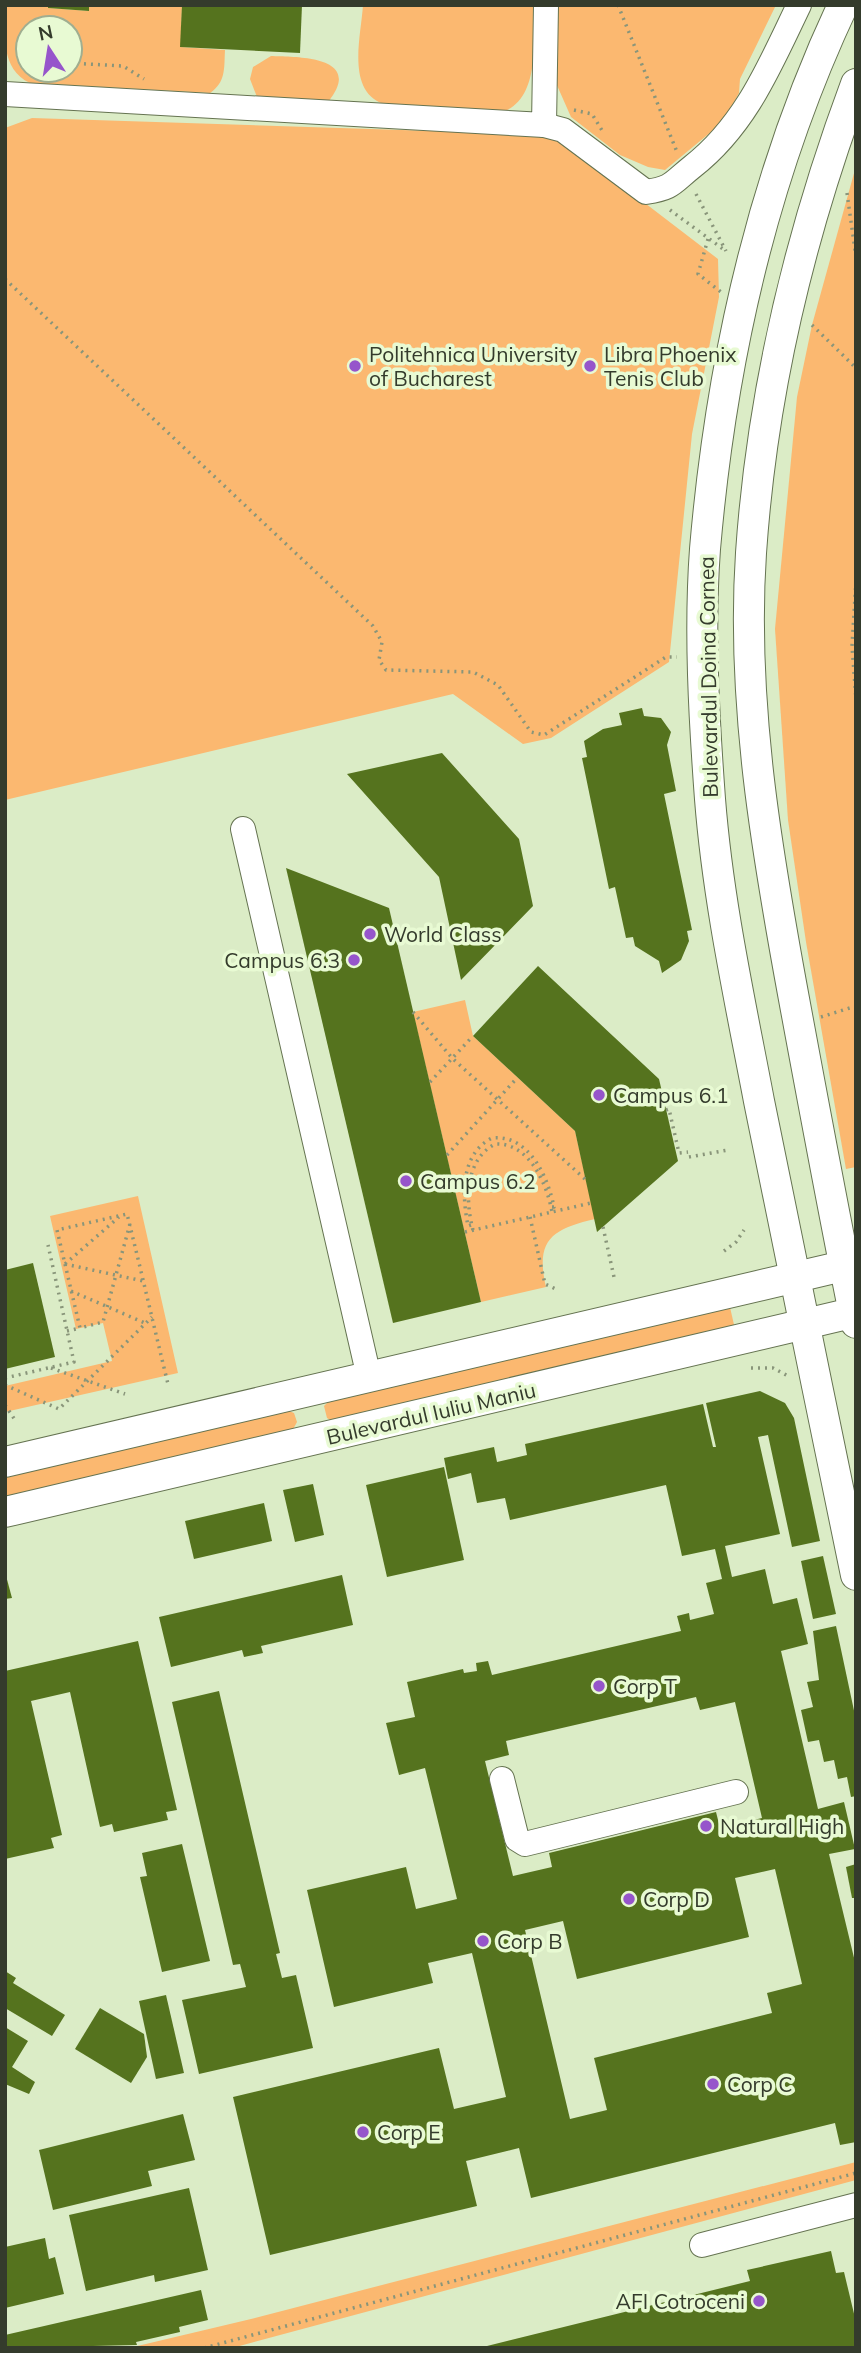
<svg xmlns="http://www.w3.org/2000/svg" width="861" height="2353" viewBox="0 0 861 2353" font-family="Mulish,sans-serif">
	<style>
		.green { fill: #fbb870; fill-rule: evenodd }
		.building { fill: #55731e; fill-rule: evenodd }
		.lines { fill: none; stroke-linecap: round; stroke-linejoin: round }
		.minor-casing { stroke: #657351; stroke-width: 26 }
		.major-casing { stroke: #657351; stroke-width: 32 }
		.path { stroke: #89957a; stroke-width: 3.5; stroke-dasharray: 2 5; stroke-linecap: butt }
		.minor { stroke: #fff; stroke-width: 24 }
		.major { stroke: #fff; stroke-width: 30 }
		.poi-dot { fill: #9655cb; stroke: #e8fad3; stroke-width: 2.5 }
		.labels { text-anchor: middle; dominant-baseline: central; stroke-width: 7; stroke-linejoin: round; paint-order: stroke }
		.poi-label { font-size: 21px; fill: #343b2c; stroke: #e8fad3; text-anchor: start }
		.street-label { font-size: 21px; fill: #343b2c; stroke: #e8fad3 }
	</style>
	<rect width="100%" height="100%" fill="#dbecc6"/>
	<g class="green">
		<path d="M5,5H48L49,8L89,11V5H182L181,47L225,50C224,69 226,82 210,93L30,83C0,69 5,34 5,5ZM28,28H70V70H28Z"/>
		<path d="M363,5H535C533,37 541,96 505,111L383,104C346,90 361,37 363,5Z"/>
		<polygon points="556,5 776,5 740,79 739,93 723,122 665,170 648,167 620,155 571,117 552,74"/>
		<path d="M271,56C298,57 365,56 328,102L257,97L250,79L253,67Z"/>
		<polygon points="32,118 556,135 718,259 719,297 692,434 669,662 551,738 523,744 453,694 5,800 5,128"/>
		<polygon points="856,166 856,1167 846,1169 806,942 788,820 775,629 797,397 812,325"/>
		<path d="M465,1000L473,1036L575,1131L595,1219C552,1229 535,1240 546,1287L481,1302L413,1012Z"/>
		<polygon points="138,1196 178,1373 5,1412 5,1386 112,1361 103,1323 76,1329 50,1216"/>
		<polygon points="729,1303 735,1329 335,1423 327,1418 324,1406 332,1398"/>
		<polygon points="284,1409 294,1413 297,1422 291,1433 5,1500 5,1474"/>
		<polygon points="856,2162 856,2180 232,2348 129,2348 251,2319"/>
	</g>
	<g class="building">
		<polygon points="48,5 89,5 89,11 48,8"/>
		<polygon points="182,5 302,5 300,53 180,47"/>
		<polygon points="642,708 644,716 661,718 671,732 667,745 676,791 664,794 692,930 687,931 689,941 681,960 662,973 659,961 635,946 633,937 626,938 615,887 609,889 582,758 587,757 584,741 603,729 622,725 619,713"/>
		<polygon points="442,753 519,839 533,906 461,980 439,877 347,774"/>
		<polygon points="286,868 389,908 481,1302 393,1323"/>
		<polygon points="538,966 659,1079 678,1161 597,1232 575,1131 473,1036"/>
		<polygon points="33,1263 55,1357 5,1369 5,1270"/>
		<path d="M760,1391L785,1403L794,1418L820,1541L792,1547L768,1435L758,1437L780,1534L725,1546L732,1577L765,1569L773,1604L797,1598L808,1644L781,1651L818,1809L844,1802L855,1849L829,1854L856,1966V2142L840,2145L835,2123L531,2198L519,2148L466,2161L477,2206L270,2255L233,2097L439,2048L454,2109L506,2097L472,1953L428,1963L433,1983L334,2007L307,1890L406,1867L416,1909L457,1899L425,1768L399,1775L386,1723L415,1717L407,1682L463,1669L464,1673L477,1671L476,1663L488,1661L492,1675L681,1631L677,1616L689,1613L690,1620L714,1614L706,1583L722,1579L715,1549L682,1556L666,1485L510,1520L505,1498L477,1503L471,1473L448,1479L444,1458L494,1447L497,1462L527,1455L525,1444L703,1404L713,1447H716L706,1403ZM696,1697L700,1710L735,1702L762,1818L720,1828L716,1812L549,1853L552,1867L513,1876L485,1761L509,1755L506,1741ZM775,1869L802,1984L767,1993L772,2013L594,2058L607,2110L570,2119L525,1930L563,1921L577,1979L749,1937L735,1878Z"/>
		<polygon points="444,1467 464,1560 387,1577 366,1485"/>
		<polygon points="313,1484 324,1535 295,1542 283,1490"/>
		<polygon points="264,1503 272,1541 194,1559 185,1521"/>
		<polygon points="823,1556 836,1614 813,1619 801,1561"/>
		<polygon points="5,1572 12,1598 5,1599"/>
		<polygon points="342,1575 353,1625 261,1646 263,1653 244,1657 242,1650 171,1667 159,1617"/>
		<polygon points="836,1626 856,1720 856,1796 851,1797 847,1777 838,1779 834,1760 824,1762 819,1740 808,1742 801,1710 813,1707 807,1682 819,1680 813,1631"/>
		<polygon points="138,1641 177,1810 166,1812 168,1820 114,1832 112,1824 100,1827 70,1692 31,1701 62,1835 51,1838 54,1848 5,1859 5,1671"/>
		<polygon points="219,1691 280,1953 276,1954 282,1978 296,1975 313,2048 199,2074 182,2000 246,1987 240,1964 233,1965 172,1702"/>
		<polygon points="182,1844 210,1961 162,1972 140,1877 147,1876 142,1853"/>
		<polygon points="856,1864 856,1898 852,1898 846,1867"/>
		<polygon points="5,1971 16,1978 13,1983 65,2015 52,2036 5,2008"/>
		<polygon points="166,1995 184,2073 156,2079 139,2001"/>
		<polygon points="100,2008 144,2034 147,2057 131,2083 75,2049"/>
		<polygon points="5,2027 28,2041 12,2067 35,2082 29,2094 5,2084"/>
		<polygon points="183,2114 195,2160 148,2171 152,2186 53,2210 39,2150"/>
		<polygon points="189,2188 208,2270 155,2282 154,2275 86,2291 69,2215"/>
		<polygon points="45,2238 49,2259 55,2257 64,2294 5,2308 5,2247"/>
		<polygon points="831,2251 836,2273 844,2272 856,2322 856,2348 479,2348 750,2281 747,2270"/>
		<polygon points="201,2290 208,2320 179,2327 180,2332 136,2342 137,2345 5,2348 5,2335"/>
	</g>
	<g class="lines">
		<g class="minor-casing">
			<g id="minor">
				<polyline points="5,94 544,125 546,5"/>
				<path d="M544,125L563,130L646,192C673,188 672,183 692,167C746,125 770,65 799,5"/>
				<polyline points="243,829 369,1377"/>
				<polyline points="502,1779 517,1839 525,1844 736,1792"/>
				<polyline points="702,2245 856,2205"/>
			</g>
		</g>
		<g class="major-casing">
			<g id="major">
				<path d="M843,5C763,175 721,363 705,549C699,631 704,718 710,799C718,901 740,1001 759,1101C790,1259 824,1417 856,1575"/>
				<path d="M856,84C800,234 762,393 751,553C741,702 767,853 794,999C814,1107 834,1215 856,1323"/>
				<polyline points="5,1462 856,1263"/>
				<polyline points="5,1512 856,1312"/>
			</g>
		</g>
		<g class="path">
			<polyline points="618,5 677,152"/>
			<polyline points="70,63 123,66 144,79"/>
			<polyline points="574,110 592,114 603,132"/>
			<polyline points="847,193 856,257"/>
			<polyline points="696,194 726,251"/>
			<polyline points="670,210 723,249"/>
			<polyline points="708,239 698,274 721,292"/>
			<polyline points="5,279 373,626 382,642 379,660 386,670 473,672 498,685 531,732 544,735 666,657 677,657"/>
			<polyline points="812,325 856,368"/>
			<polyline points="856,581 852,646 856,699"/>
			<polyline points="413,1012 452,1058 586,1180"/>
			<polyline points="821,1017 856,1006"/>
			<polyline points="430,1082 473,1036"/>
			<polyline points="666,1110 669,1109 679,1153 688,1152"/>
			<polyline points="447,1155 517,1078"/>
			<polyline points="689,1157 728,1150"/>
			<polyline points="530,1217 545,1284 558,1290"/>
			<path d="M130,1224L103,1322L80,1328L57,1230L127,1214C141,1270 154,1327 168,1384"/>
			<path d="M471,1225L468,1226C462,1196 460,1154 492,1138C529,1134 548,1177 554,1207H551"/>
			<polyline points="603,1227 614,1277"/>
			<path d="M473,1230C465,1200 465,1160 495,1144C529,1142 547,1184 552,1212"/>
			<polyline points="465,1232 591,1203"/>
			<polyline points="724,1251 736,1242 744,1230"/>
			<polyline points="65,1264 143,1281"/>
			<polyline points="65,1264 119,1217"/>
			<polyline points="71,1291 145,1323"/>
			<polyline points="67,1331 80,1328"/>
			<polyline points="51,1368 125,1394"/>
			<polyline points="751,1368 773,1368 788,1376"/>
			<polyline points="5,1378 74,1362 48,1245"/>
			<polyline points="5,1385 59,1409 152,1317"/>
			<polyline points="5,1405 15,1420"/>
			<polyline points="204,2348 856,2173"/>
		</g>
		<use href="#minor" class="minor"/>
		<use href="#major" class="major"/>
	</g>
	<g class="poi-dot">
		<circle cx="355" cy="366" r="7"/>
		<circle cx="590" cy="366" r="7"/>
		<circle cx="370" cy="934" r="7"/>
		<circle cx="354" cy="960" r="7"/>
		<circle cx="599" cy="1095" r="7"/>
		<circle cx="406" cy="1181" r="7"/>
		<circle cx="599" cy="1686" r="7"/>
		<circle cx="706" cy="1826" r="7"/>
		<circle cx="629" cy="1899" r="7"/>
		<circle cx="483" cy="1941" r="7"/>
		<circle cx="713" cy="2084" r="7"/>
		<circle cx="363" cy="2132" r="7"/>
		<circle cx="759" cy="2301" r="7"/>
	</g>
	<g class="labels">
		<g class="poi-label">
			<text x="369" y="354">Politehnica University<tspan x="369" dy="24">of Bucharest</tspan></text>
			<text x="604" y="354">Libra Phoenix<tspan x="604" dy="24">Tenis Club</tspan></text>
			<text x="384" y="934">World Class</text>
			<text x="340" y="960" text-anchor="end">Campus 6.3</text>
			<text x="613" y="1095">Campus 6.1</text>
			<text x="420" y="1181">Campus 6.2</text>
			<text x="613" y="1686">Corp T</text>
			<text x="720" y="1826">Natural High</text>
			<text x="643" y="1899">Corp D</text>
			<text x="497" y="1941">Corp B</text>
			<text x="727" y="2084">Corp C</text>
			<text x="377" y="2132">Corp E</text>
			<text x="745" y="2301" text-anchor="end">AFI Cotroceni</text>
		</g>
		<g class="street-label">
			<text transform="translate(708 677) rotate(-91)">Bulevardul Doina Cornea</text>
			<text transform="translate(431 1413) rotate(-13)">Bulevardul Iuliu Maniu</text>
		</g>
	</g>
	<rect width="861" height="2353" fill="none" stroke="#343b2c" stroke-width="14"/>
	<g transform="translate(49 49) rotate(348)"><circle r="33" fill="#e8fad3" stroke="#a0ae90" stroke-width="2"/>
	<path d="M0-5L12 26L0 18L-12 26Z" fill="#9655cb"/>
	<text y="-10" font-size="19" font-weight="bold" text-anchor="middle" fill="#343b2c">N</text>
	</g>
</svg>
